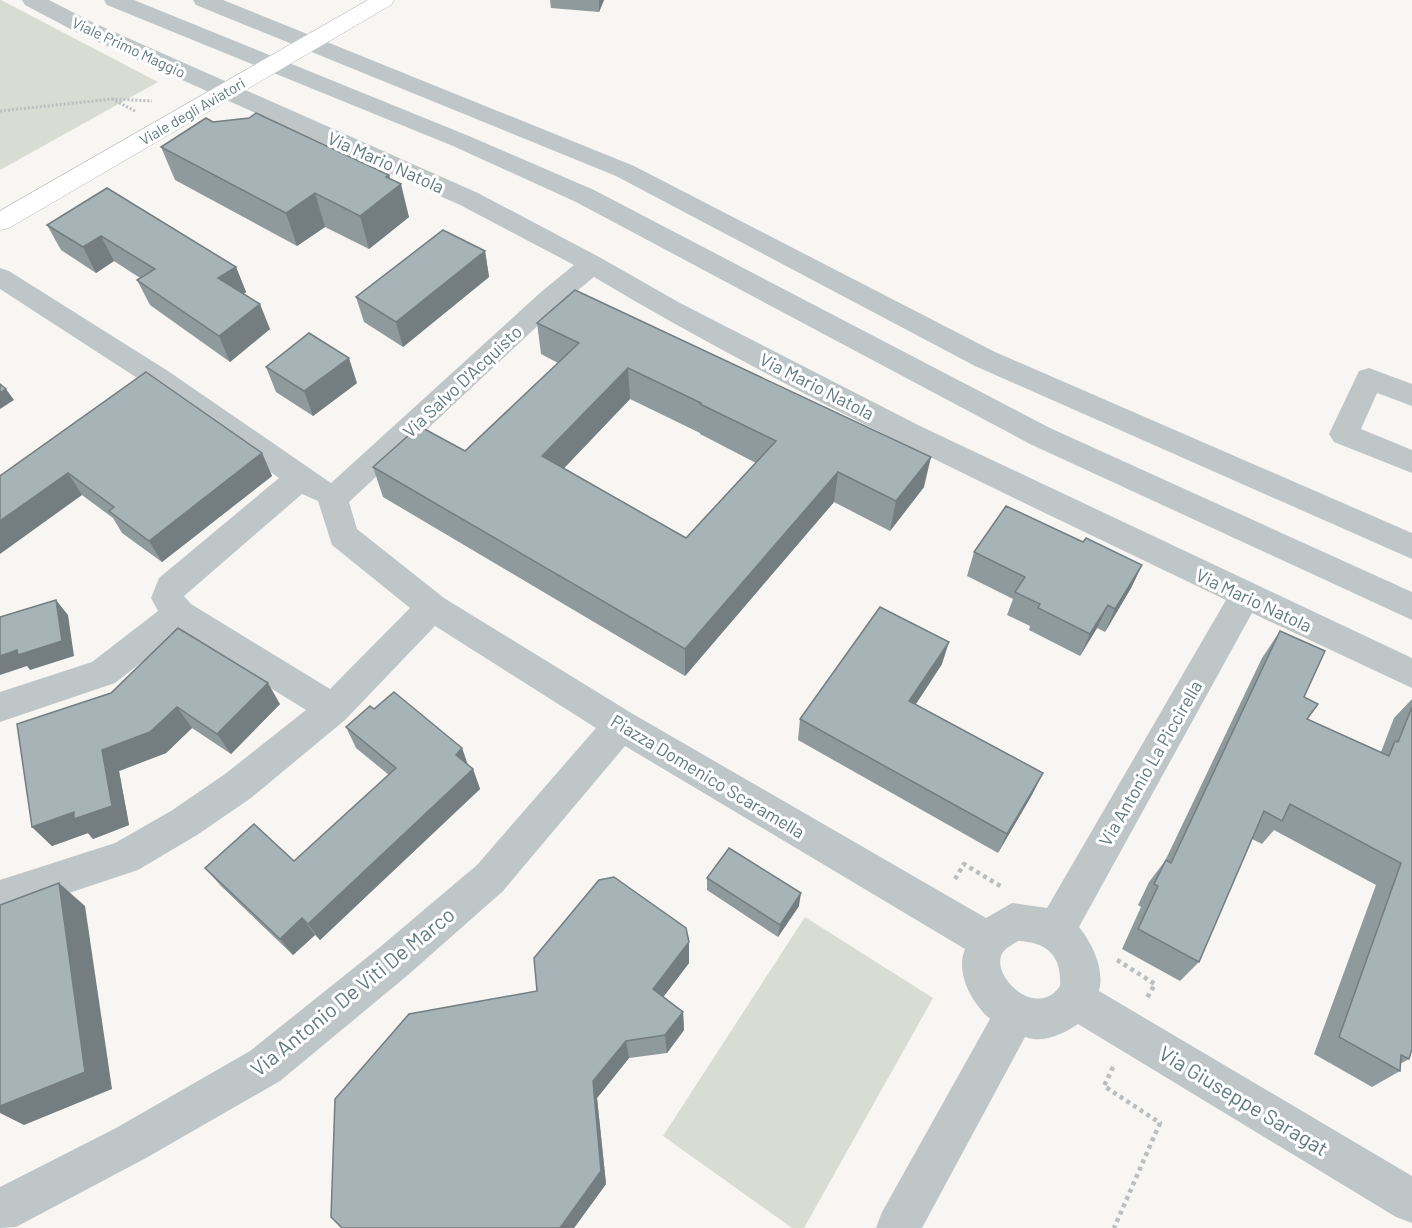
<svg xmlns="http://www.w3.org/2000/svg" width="1412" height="1228" viewBox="0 0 1412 1228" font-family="Barlow,sans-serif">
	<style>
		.green { fill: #d8dcd2 }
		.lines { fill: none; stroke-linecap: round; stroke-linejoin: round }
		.major-casing { stroke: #b2babd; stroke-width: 1 }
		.path-far1 { stroke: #b9bec0; stroke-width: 3; stroke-dasharray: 2 2; stroke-linecap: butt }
		.path { stroke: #b9bec0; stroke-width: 4.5; stroke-dasharray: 4 4; stroke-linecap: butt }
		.minor { fill: #bfc6c8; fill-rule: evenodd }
		.major { fill: #fff; fill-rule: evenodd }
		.wall { fill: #8f9a9d; fill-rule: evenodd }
		.shaded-wall { fill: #747d80 }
		.building { fill: #a6b3b7; stroke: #747d80; stroke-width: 1.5; fill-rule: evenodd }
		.labels { text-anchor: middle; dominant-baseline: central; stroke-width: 6; stroke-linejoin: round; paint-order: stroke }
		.far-street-label { font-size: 15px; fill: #5f7982; stroke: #fff }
		.street-label { font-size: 18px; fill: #5f7982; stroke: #fff }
		.near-street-label { font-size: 21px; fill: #5f7982; stroke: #fff }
	</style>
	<rect width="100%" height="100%" fill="#f7f6f3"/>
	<g class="green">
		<polygon points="0,0 1,0 158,82 0,170"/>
		<polygon points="805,917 933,998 804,1228 792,1228 663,1136"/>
	</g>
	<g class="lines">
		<g class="major-casing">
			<polygon id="major" points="368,0 394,0 391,5 9,228 0,230 0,211"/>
		</g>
		<g class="path-far1">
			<polyline points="112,99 135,111"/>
			<polyline points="0,111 112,99 152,101"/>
		</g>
		<g class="path">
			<polyline points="955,879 964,864 1002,887"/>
			<polyline points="1117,960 1155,984 1147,998"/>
			<polyline points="1113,1067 1104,1086 1160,1123 1114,1228"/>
		</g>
		<g class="minor">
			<path d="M22,0H49L94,23L478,193L601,258L680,303L920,426L1412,658V688L1252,613L1079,927C1092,943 1105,969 1099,991L1412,1176V1223L1396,1217L1078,1024C1063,1034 1043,1044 1025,1037L922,1228H876L882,1212L990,1019C972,1003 955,973 965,949L625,746L503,891L408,975L280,1081L146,1158L16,1227L0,1228V1187L116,1128L250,1051L380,947L477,865L596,728L435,626L345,720L251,798L197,835L138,870L0,916V880L115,843L171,811L225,774L306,710L180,632L115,683L0,722V692L92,662L158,611L151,598L159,578L279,478L148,385L0,289V268L9,271L168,371L331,483L541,292L574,265L460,205L78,33L25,5ZM594,277C797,398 1013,497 1226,600L1047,908L1012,903L986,918L633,714L444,598L357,529L349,502L561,304ZM302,494L318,501L332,545L410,608L330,689L191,604L184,596ZM1018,941C1047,942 1062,956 1060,986C1036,1021 988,974 1003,952C1006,948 1013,944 1018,941Z"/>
			<polygon points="104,0 134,0 469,136 594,190 1050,428 1412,592 1412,620 1030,444 576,202 453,146 107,5"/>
			<polygon points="193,0 223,0 634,166 995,352 1412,533 1412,559 975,366 616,176 196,5"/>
			<polygon points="1369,368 1412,384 1412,406 1377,393 1361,429 1412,450 1412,473 1334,442 1329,434 1359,371"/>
		</g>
		<use href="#major" class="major"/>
	</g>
	<g class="wall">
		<polygon points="550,0 604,0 599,12 551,8"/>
		<polygon points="213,122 389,175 390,179 409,217 369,249 325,227 297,246 175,180 161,147"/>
		<polygon points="107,188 236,267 246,292 244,294 270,329 230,362 150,305 137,280 140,278 114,261 96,273 61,250 47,225"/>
		<polygon points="485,251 489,277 403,347 364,322 356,297"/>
		<path d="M537,323L924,487L890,531L834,502L685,676L383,497L373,467L465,451L558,363L541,354ZM630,399L700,433V434L756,463L686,538L564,468Z"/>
		<polygon points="266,367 357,383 313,416 276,392"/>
		<polygon points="262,453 272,476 162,562 122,533 113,518 82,495 0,476"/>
		<polygon points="1083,542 1142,565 1131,588 1105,632 1097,628 1080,656 1029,630 1030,626 1007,615 1013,599 967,576 974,552"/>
		<polygon points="1280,631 1304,697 1307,719 1381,752 1394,718 1412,699 1412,1049 1409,1059 1400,1064 1400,1071 1372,1087 1314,1054 1376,885 1274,830 1262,844 1252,839 1199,962 1180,981 1122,949 1141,907 1138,905 1149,882 1165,861 1262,658"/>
		<polygon points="942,664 916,704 1033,793 998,853 798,740 800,719"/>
		<polygon points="111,693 280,704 231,754 192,728 166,753 119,771 129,825 93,839 88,833 52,846 32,827"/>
		<polygon points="374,709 462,748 468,765 473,769 480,789 320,940 315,935 293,955 221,886 205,868 294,861 389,775 356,748 346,727"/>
		<polygon points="707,878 799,906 778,937 707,890"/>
		<polygon points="689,942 689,963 663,997 683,1012 684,1030 667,1053 629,1058 597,1098 606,1184 574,1228 342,1228 537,991"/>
	</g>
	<g class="shaded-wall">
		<polygon points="599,0 604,0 599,12"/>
		<polygon points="389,175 393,190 401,184 409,217 369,249 360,216 386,177"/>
		<polygon points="315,193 325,227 297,246 286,213"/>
		<polygon points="101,236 114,261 96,273 83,247"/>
		<polygon points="485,251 489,277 403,347 396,322"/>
		<polygon points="236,267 246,292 229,304 218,278"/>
		<polygon points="260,304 270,329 230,362 219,336"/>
		<polygon points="349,358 357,383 313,416 304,391"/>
		<polygon points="628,368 630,399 547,486 542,456"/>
		<polygon points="6,389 14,400 0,409 0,393"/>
		<polygon points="262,453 272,476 162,562 149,541"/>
		<polygon points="931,457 924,487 890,531 896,501"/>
		<polygon points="838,472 834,502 685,676 685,649"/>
		<polygon points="68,473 82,495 0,554 0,521"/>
		<polygon points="1142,565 1131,588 1105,632 1115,609"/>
		<polygon points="56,600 68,615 74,656 30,670 27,666 0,675 0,656"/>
		<polygon points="1108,605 1097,628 1080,656 1090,634"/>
		<polygon points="949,642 942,664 904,722 909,701"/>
		<polygon points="268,683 280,704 231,754 217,734"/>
		<polygon points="177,707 192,728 166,753 119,771 129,825 93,839 88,833 52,846 32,827 102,750"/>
		<polygon points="462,748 469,769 456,755"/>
		<polygon points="473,769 480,789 320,940 308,924"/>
		<polygon points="1043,773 1033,793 998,853 1007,834"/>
		<polygon points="59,883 85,906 112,1089 24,1125 0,1113 0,1106"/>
		<polygon points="801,893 799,906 778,937 780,925"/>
		<polygon points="302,918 315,935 293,955 280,939"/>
		<polygon points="689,942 689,963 655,1008 653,989"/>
		<polygon points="683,1012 684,1030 667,1053 665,1035"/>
		<polygon points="626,1041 629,1058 597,1098 606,1184 574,1228 560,1228 593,1081"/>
	</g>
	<g class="building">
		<polygon points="256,113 389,175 386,177 401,184 360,216 315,193 286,213 161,147 206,118 213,122 249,118"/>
		<polygon points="107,188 236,267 218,278 260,304 219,336 137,280 155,269 101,236 83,247 47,225"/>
		<polygon points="443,230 485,251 396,322 356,297"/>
		<path d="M575,290L931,457L896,501L838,472L685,649L373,467L419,426L465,451L579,343L537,323ZM628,368L701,403L700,404L776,441L686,538L542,456Z"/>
		<polygon points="309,333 349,358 304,391 266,367"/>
		<polygon points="146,372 262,453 149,541 109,511 114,507 68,473 0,521 0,476"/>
		<polygon points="0,384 6,389 0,393"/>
		<polygon points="1006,506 1083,542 1086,538 1142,565 1115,609 1108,605 1090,634 1038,608 1040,604 1015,592 1025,577 974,552"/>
		<polygon points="56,600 62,641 18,655 17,650 0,656 0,617"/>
		<polygon points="880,607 949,642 909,701 1043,773 1007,834 800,719"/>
		<polygon points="178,628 268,683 217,734 177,707 150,732 102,750 112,806 74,819 74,812 32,827 17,724 111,693"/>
		<polygon points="1280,631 1325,651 1304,697 1318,704 1307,719 1389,756 1395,741 1398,742 1412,707 1412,1049 1409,1059 1401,1055 1400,1071 1339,1037 1401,863 1290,804 1282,821 1264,811 1199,962 1138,929 1158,886 1154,884 1166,860 1171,863"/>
		<polygon points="394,692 462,748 456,755 473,769 308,924 302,918 280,939 205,868 254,824 294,861 396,768 346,727 370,706 374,709"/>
		<polygon points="729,848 801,893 780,925 707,878"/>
		<polygon points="614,877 686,928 689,942 653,989 683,1012 665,1035 626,1041 593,1081 601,1171 560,1228 342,1228 331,1217 335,1099 409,1014 537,991 534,958 599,880"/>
		<polygon points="59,883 85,1072 0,1106 0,905"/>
	</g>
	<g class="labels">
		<g class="far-street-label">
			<text transform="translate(129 47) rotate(25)">Viale Primo Maggio</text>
			<text transform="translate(192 111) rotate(-30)">Viale degli Aviatori</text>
		</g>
		<g class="street-label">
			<text transform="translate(386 162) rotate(24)">Via Mario Natola</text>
			<text transform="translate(462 381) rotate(-43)">Via Salvo D'Acquisto</text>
			<text transform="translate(817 386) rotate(27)">Via Mario Natola</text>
			<text transform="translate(1254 600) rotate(25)">Via Mario Natola</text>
			<text transform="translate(1150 763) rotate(-60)">Via Antonio La Piccirella</text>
			<text transform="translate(708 776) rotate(31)">Piazza Domenico Scaramella</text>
		</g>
		<g class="near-street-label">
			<text transform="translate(352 991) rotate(-39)">Via Antonio De Viti De Marco</text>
			<text transform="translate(1244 1100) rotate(31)">Via Giuseppe Saragat</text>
		</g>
	</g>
</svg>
